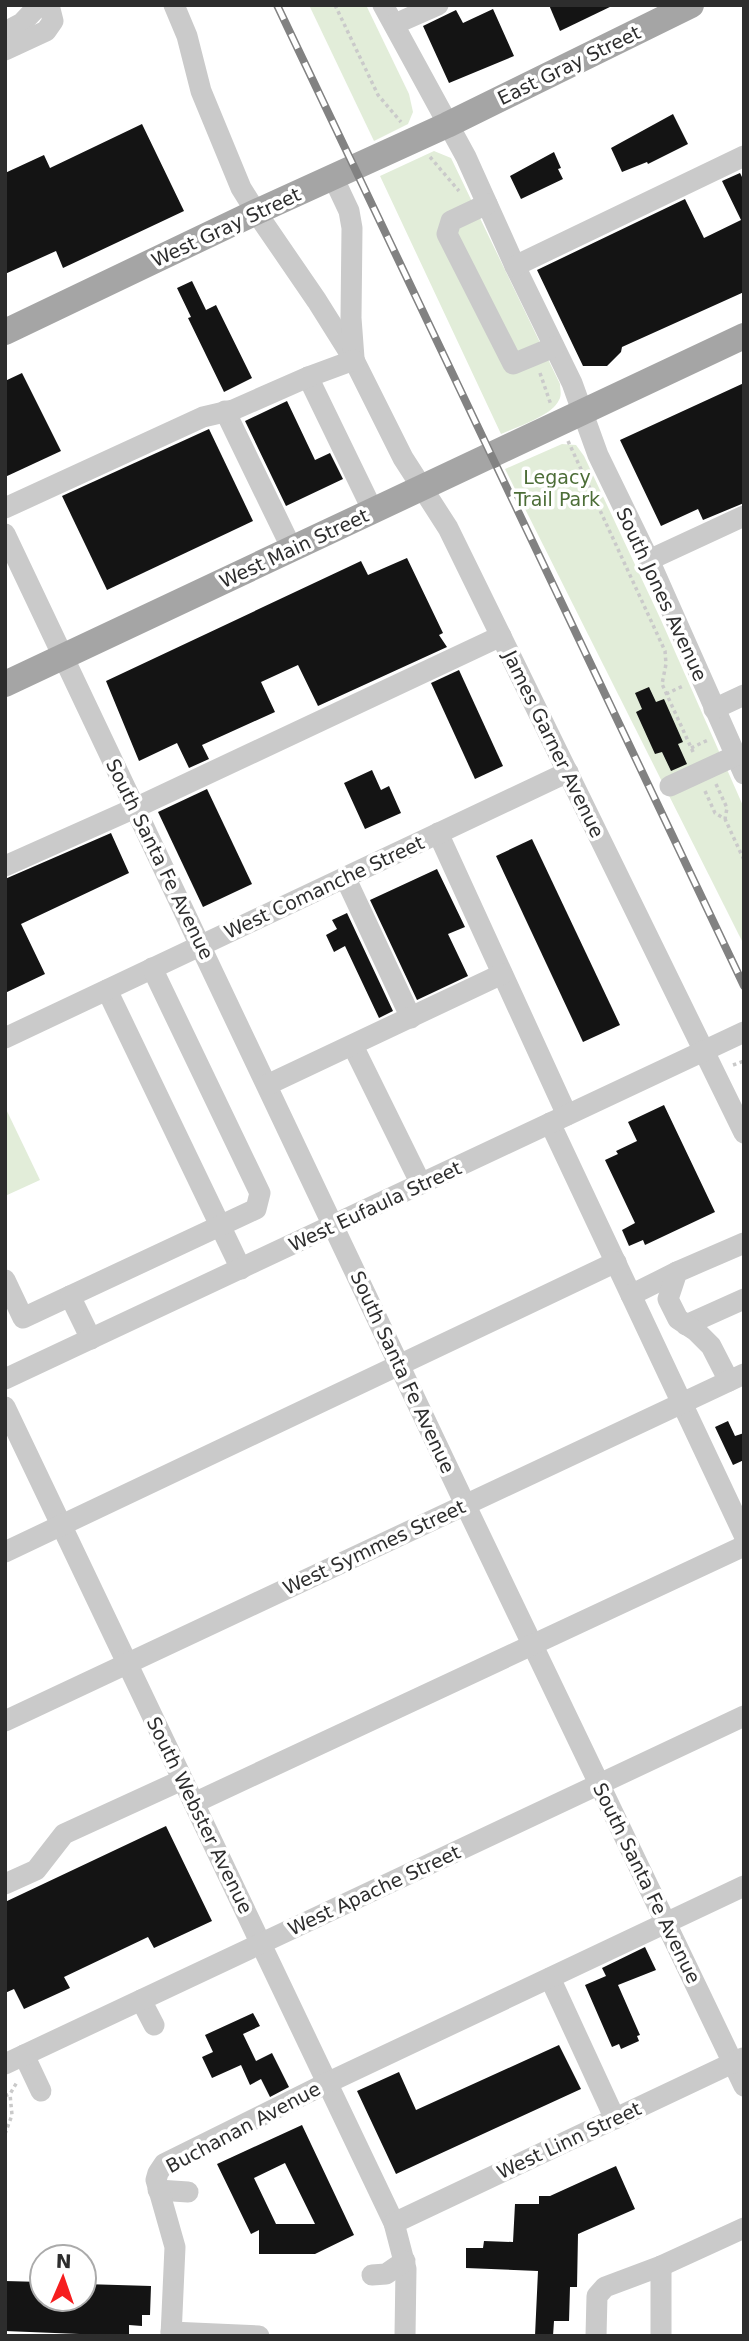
<svg xmlns="http://www.w3.org/2000/svg" width="749" height="2341" viewBox="0 0 749 2341" font-family="'DejaVu Sans',sans-serif">
	<style>
		.green { fill: #e2edd9 }
		.building { fill: #141414; fill-rule: evenodd }
		.lines { fill: none; stroke-linecap: round; stroke-linejoin: round }
		.path { stroke: #cacaca; stroke-width: 3.5; stroke-dasharray: 3.5 3.5; stroke-linecap: butt }
		.minor { stroke: #cacaca; stroke-width: 21 }
		.major { stroke: #a5a5a5; stroke-width: 26 }
		.rail-casing { stroke: #828282; stroke-width: 8 }
		.rail { stroke: #fff; stroke-width: 5; stroke-dasharray: 16; stroke-linecap: butt }
		.labels { text-anchor: middle; dominant-baseline: central; stroke-width: 7; stroke-linejoin: round; paint-order: stroke }
		.street-label { font-size: 19px; fill: #2d2d2d; stroke: #fff }
		.park-label { font-size: 19px; fill: #4c6d37; stroke: #fff }
	</style>
	<rect width="100%" height="100%" fill="#fff"/>
	<g class="green">
		<polygon points="309,5 366,5 409,94 413,112 408,124 374,141"/>
		<path d="M434,151L451,158L560,384C560,389 562,395 559,400C552,416 516,427 501,434L380,176Z"/>
		<polygon points="562,444 576,445 584,456 661,620 744,808 744,945 505,469"/>
		<polygon points="5,1107 40,1180 5,1196"/>
	</g>
	<g class="building">
		<polygon points="549,5 614,5 560,31"/>
		<polygon points="493,9 514,56 449,83 423,26 456,10 463,23"/>
		<polygon points="673,114 688,144 648,164 647,162 622,172 611,148"/>
		<polygon points="142,124 184,211 63,268 56,251 5,274 5,173 44,155 50,168"/>
		<polygon points="554,152 561,168 558,169 563,179 521,199 510,176"/>
		<polygon points="740,173 744,181 744,292 622,347 621,352 607,366 583,366 537,270 685,199 704,238 741,220 722,181"/>
		<polygon points="192,281 206,310 216,305 252,378 224,392 188,318 191,317 177,288"/>
		<polygon points="22,373 61,451 5,477 5,381"/>
		<polygon points="744,383 744,503 703,520 698,509 661,526 620,440"/>
		<polygon points="287,401 315,460 330,453 343,479 286,506 245,421"/>
		<polygon points="209,429 253,521 107,590 62,496"/>
		<polygon points="407,558 443,633 439,635 447,647 318,706 298,665 261,682 275,712 202,745 209,759 189,768 177,743 139,761 106,681 361,561 368,575"/>
		<polygon points="459,670 503,766 475,779 431,683"/>
		<polygon points="649,687 656,702 664,699 683,742 678,744 687,764 671,771 662,752 655,754 636,712 642,709 635,693"/>
		<polygon points="372,770 381,790 389,786 401,813 365,829 344,783"/>
		<polygon points="207,789 252,884 203,907 158,812"/>
		<polygon points="111,833 129,873 21,924 45,974 5,993 5,879"/>
		<polygon points="532,839 620,1025 583,1042 496,856"/>
		<polygon points="437,869 465,927 448,934 468,976 417,1000 370,900"/>
		<polygon points="347,913 393,1011 379,1018 345,946 334,952 326,935 337,929 332,920"/>
		<polygon points="664,1105 715,1212 645,1245 643,1240 629,1246 622,1230 635,1223 605,1160 618,1154 616,1151 637,1141 628,1122"/>
		<polygon points="728,1421 735,1436 744,1433 744,1460 733,1465 715,1427"/>
		<polygon points="166,1826 212,1921 154,1948 148,1937 64,1977 70,1988 24,2009 14,1989 5,1993 5,1902"/>
		<polygon points="645,1947 656,1970 618,1985 640,2035 637,2036 639,2041 621,2049 619,2044 612,2047 585,1985 606,1976 602,1968"/>
		<polygon points="253,2013 260,2026 243,2034 256,2061 272,2053 289,2087 270,2097 261,2079 250,2085 241,2065 212,2078 202,2057 213,2052 205,2035"/>
		<polygon points="559,2045 581,2089 396,2174 357,2091 399,2072 416,2110"/>
		<path d="M302,2125L354,2235L315,2254H259V2230L251,2234L217,2164ZM285,2163L315,2224H276L254,2178Z"/>
		<polygon points="616,2166 635,2209 578,2234 577,2287 570,2287 569,2321 554,2321 553,2336 535,2336 538,2271 466,2268 466,2248 483,2248 484,2241 513,2242 515,2204 539,2204 539,2196 550,2196"/>
		<polygon points="5,2281 42,2282 42,2299 84,2299 84,2284 151,2286 150,2315 142,2315 142,2326 129,2325 129,2336 5,2331"/>
	</g>
	<g class="lines">
		<g class="path">
			<polyline points="335,5 378,95 401,122"/>
			<polyline points="430,157 459,191"/>
			<polyline points="540,373 551,405"/>
			<polyline points="568,441 665,651 666,664 662,684 694,754"/>
			<polyline points="666,694 683,686"/>
			<polyline points="691,748 708,740"/>
			<polyline points="716,784 727,808 725,819"/>
			<polyline points="705,791 715,813 725,819 744,860"/>
			<polyline points="733,1065 744,1061"/>
			<polyline points="5,2096 10,2094 17,2082"/>
			<polyline points="5,2134 12,2115 10,2094"/>
		</g>
		<g class="minor">
			<polyline points="174,5 187,36 201,91 241,188 256,212 317,301 354,360 403,458 448,528 744,1133"/>
			<polyline points="383,5 466,157 515,266 572,383 598,455 649,560 744,774"/>
			<polyline points="395,24 438,5"/>
			<polyline points="5,32 22,23 39,5"/>
			<polyline points="5,50 46,31 53,21 49,5"/>
			<polyline points="333,177 349,211 352,228 351,318 354,358"/>
			<polyline points="487,204 451,221 447,234 513,364 554,347"/>
			<polyline points="515,266 744,156"/>
			<polyline points="308,377 373,511"/>
			<polyline points="225,411 292,549"/>
			<polyline points="5,508 203,417 233,410 308,377 354,360"/>
			<polyline points="5,534 465,1504 744,2086"/>
			<polyline points="649,560 744,516"/>
			<polyline points="714,709 744,695"/>
			<polyline points="670,786 735,756"/>
			<polyline points="438,833 567,1115"/>
			<polyline points="5,866 135,808 501,636"/>
			<polyline points="345,877 411,1018"/>
			<polyline points="107,990 241,1269"/>
			<polyline points="5,1038 568,772"/>
			<polyline points="353,1046 421,1184"/>
			<polyline points="267,1085 502,974"/>
			<polyline points="550,1123 744,1535"/>
			<polyline points="5,1280 23,1318 256,1209 260,1193 152,968"/>
			<polyline points="631,1295 677,1272"/>
			<polyline points="70,1296 91,1339"/>
			<polyline points="686,1325 744,1299"/>
			<polyline points="5,1379 744,1032"/>
			<polyline points="729,1381 711,1346 696,1331 678,1319 668,1299 677,1272 744,1243"/>
			<polyline points="5,1407 394,2223 406,2269 405,2336"/>
			<polyline points="5,1552 616,1262"/>
			<polyline points="5,1721 744,1374"/>
			<polyline points="194,1803 744,1546"/>
			<polyline points="5,1884 36,1870 64,1834 182,1780"/>
			<polyline points="550,1978 615,2119"/>
			<polyline points="141,2000 154,2025"/>
			<polyline points="24,2055 41,2091"/>
			<polyline points="5,2064 744,1716"/>
			<polyline points="158,2190 188,2192"/>
			<polyline points="394,2223 743,2058"/>
			<polyline points="661,2266 744,2228"/>
			<polyline points="372,2275 386,2274 405,2261"/>
			<polyline points="171,2332 259,2336"/>
			<polyline points="171,2336 175,2247 156,2180 158,2173 164,2164 327,2083 744,1886"/>
			<polyline points="596,2336 597,2296 605,2287 661,2266 661,2336"/>
		</g>
		<g class="major">
			<polyline points="5,332 256,212 447,125 691,5"/>
			<polyline points="5,684 744,336"/>
		</g>
		<g class="rail-casing">
			<polyline id="rail" points="277,5 744,986"/>
		</g>
		<use href="#rail" class="rail"/>
	</g>
	<g class="labels">
		<g class="street-label">
			<text transform="translate(569 65) rotate(-26)">East Gray Street</text>
			<text transform="translate(226 227) rotate(-25)">West Gray Street</text>
			<text transform="translate(294 548) rotate(-25)">West Main Street</text>
			<text transform="translate(662 594) rotate(65)">South Jones Avenue</text>
			<text transform="translate(554 744) rotate(64)">James Garner Avenue</text>
			<text transform="translate(160 859) rotate(64)">South Santa Fe Avenue</text>
			<text transform="translate(324 887) rotate(-25)">West Comanche Street</text>
			<text transform="translate(375 1206) rotate(-25)">West Eufaula Street</text>
			<text transform="translate(403 1372) rotate(65)">South Santa Fe Avenue</text>
			<text transform="translate(374 1547) rotate(-25)">West Symmes Street</text>
			<text transform="translate(200 1815) rotate(64)">South Webster Avenue</text>
			<text transform="translate(647 1883) rotate(64)">South Santa Fe Avenue</text>
			<text transform="translate(374 1890) rotate(-25)">West Apache Street</text>
			<text transform="translate(243 2127) rotate(-28)">Buchanan Avenue</text>
			<text transform="translate(569 2140) rotate(-25)">West Linn Street</text>
		</g>
		<g class="park-label">
			<text x="557" y="477">Legacy<tspan x="557" dy="22">Trail Park</tspan></text>
		</g>
	</g>
	<rect width="749" height="2341" fill="none" stroke="#2d2d2d" stroke-width="14"/>
	<g transform="translate(63 2278) rotate(2)"><circle r="33" fill="#ffffff" stroke="#ababab" stroke-width="2"/>
	<path d="M0-5L12 26L0 18L-12 26Z" fill="#f61e1f"/>
	<text y="-10" font-size="19" font-weight="bold" text-anchor="middle" fill="#2d2d2d">N</text>
	</g>
</svg>
